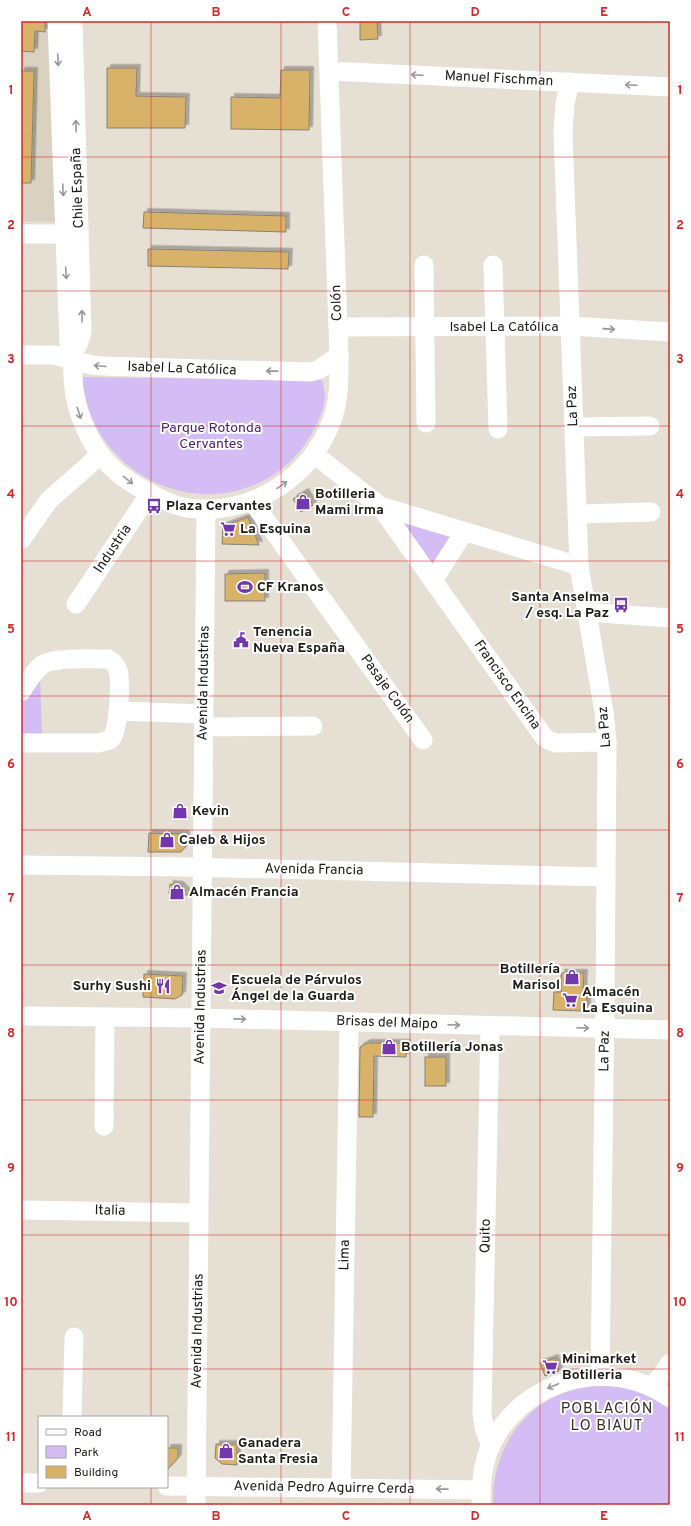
<svg xmlns="http://www.w3.org/2000/svg" width="691" height="1526" viewBox="0 0 691 1526" font-family="Overpass,sans-serif">
	<style>
		.built { fill: #dad1c1 }
		.green { fill: #d4bcf5 }
		.building { fill: #d8b267; stroke: #868177; filter: url(#shadow) }
		.lines { fill: none; stroke-linecap: round; stroke-linejoin: round }
		.minor { stroke: #fff; stroke-width: 19 }
		.oneway { stroke: #999897 }
		.grid { fill: none; stroke: #d62828; stroke-width: 1; stroke-opacity: 0.55 }
		.labels { text-anchor: middle; dominant-baseline: central; stroke-width: 4; stroke-linejoin: round; paint-order: stroke }
		.street-label { font-size: 14px; fill: #1d1b17; stroke: #fff }
		.park-label { font-size: 14px; fill: #4a2071; stroke: #fff }
		.poi-label { font-size: 14px; font-weight: bold; fill: #1d1b17; stroke: #fff; text-anchor: start }
		.neighbourhood-label { font-size: 15px; letter-spacing: 1px; fill: #322e25; stroke: #fff }
		.neatline { fill: none; stroke: #d62828; stroke-width: 1.5 }
		.grid-label { font-size: 13px; text-anchor: middle; font-weight: bold; fill: #d62828 }
	</style>
	<defs>
		<filter id="shadow"><feDropShadow dx="3.5" dy="-3.5" stdDeviation="0" flood-color="#0004"/></filter>
	</defs>
	<rect width="100%" height="100%" fill="#e5dfd4"/>
	<polygon class="built" points="21,21 50,21 57,222 21,221"/>
	<g class="green">
		<path d="M81,377L322,380C323,385 325,392 325,398C323,415 313,433 303,447C254,512 158,508 109,446C91,424 86,403 81,377Z"/>
		<polygon points="390,515 452,534 429,568"/>
		<polygon points="40,676 42,736 21,736 21,703"/>
		<path d="M600,1386L621,1387L642,1392L670,1407V1505H493C491,1459 516,1412 561,1394C574,1389 586,1387 600,1386Z"/>
	</g>
	<g class="building">
		<polygon points="21,21 45,21 45,32 35,31 34,52 21,51"/>
		<polygon points="360,21 377,21 378,39 360,40"/>
		<polygon points="107,68 137,68 136,96 186,97 185,128 107,128"/>
		<polygon points="281,70 310,70 309,130 231,129 231,97 280,98"/>
		<polygon points="21,71 34,71 31,183 21,183"/>
		<polygon points="144,212 286,216 286,232 143,228"/>
		<polygon points="148,249 289,252 288,269 148,266"/>
		<polygon points="305,492 313,505 301,512 293,499"/>
		<polygon points="248,517 259,545 222,544 223,526"/>
		<polygon points="265,573 265,601 225,601 225,574"/>
		<polygon points="149,833 186,834 186,846 181,852 148,852"/>
		<polygon points="170,884 180,885 189,895 169,894"/>
		<polygon points="561,973 584,973 583,992 587,992 587,1008 583,1011 553,1010 554,992 561,992"/>
		<polygon points="144,974 183,976 182,995 175,999 143,997"/>
		<polygon points="367,1043 407,1043 406,1057 374,1056 373,1117 359,1117 360,1047"/>
		<rect x="425" y="1057" width="21" height="29"/>
		<polygon points="555,1358 559,1371 545,1376 540,1363"/>
		<polygon points="216,1444 237,1444 237,1465 222,1464 215,1458"/>
		<polygon points="167,1448 178,1448 178,1458 167,1470"/>
	</g>
	<g class="lines">
		<g class="minor">
			<path d="M57,21L69,344C74,358 72,374 74,389C77,412 86,433 99,453C111,469 128,482 146,491C158,498 173,506 188,508C245,516 302,484 327,432C340,405 339,384 339,355L327,21"/>
			<polyline points="329,71 670,87"/>
			<polyline points="570,82 565,104 563,133 579,566 604,712 607,742 605,1007 600,1376"/>
			<polyline points="21,234 76,234"/>
			<polyline points="424,265 426,423"/>
			<polyline points="493,265 498,429"/>
			<polyline points="338,327 570,326 670,332"/>
			<polyline points="72,352 78,345 82,332 73,21"/>
			<polyline points="21,355 54,355 92,365 102,366 311,372 320,369 339,355"/>
			<polyline points="574,427 650,426"/>
			<polyline points="314,454 380,506 544,737 548,740 556,743 607,742"/>
			<polyline points="252,501 423,740"/>
			<polyline points="380,506 579,566"/>
			<polyline points="578,514 651,512"/>
			<polyline points="21,540 49,500 89,465 100,454"/>
			<polyline points="433,581 464,532"/>
			<polyline points="76,604 150,493"/>
			<polyline points="586,612 670,618"/>
			<path d="M21,692C27,683 34,671 42,665C53,657 93,659 108,659C113,662 116,664 118,670C121,680 119,732 111,739C108,741 102,742 99,743H21"/>
			<polyline points="118,711 204,714"/>
			<polyline points="204,727 313,726"/>
			<polyline points="21,865 186,867 606,877"/>
			<polyline points="21,1016 201,1018 670,1030"/>
			<polyline points="490,1026 482,1414 485,1431 491,1446"/>
			<polyline points="104,1126 105,1017"/>
			<polyline points="21,1210 199,1213"/>
			<polyline points="651,1387 662,1375 670,1363"/>
			<polyline points="72,1417 74,1337"/>
			<polyline points="21,1483 39,1483"/>
			<polyline points="167,1486 481,1490"/>
			<polyline points="341,1488 349,1022"/>
			<polyline points="196,1505 206,510"/>
			<path d="M481,1505C481,1484 482,1464 491,1445C523,1379 609,1355 670,1398"/>
		</g>
	</g>
	<defs><path id="oneway-shaft" d="M-6 0H5M1.5-3L5.5 0L1.5 3" fill="none" stroke-width="1.6" stroke-linecap="round" stroke-linejoin="round"/></defs>
	<g class="oneway">
		<use href="#oneway-shaft" transform="translate(58 60) rotate(88)"/>
		<use href="#oneway-shaft" transform="translate(417 75) rotate(-177)"/>
		<use href="#oneway-shaft" transform="translate(631 85) rotate(-177)"/>
		<use href="#oneway-shaft" transform="translate(76 126) rotate(-92)"/>
		<use href="#oneway-shaft" transform="translate(63 190) rotate(88)"/>
		<use href="#oneway-shaft" transform="translate(66 273) rotate(87)"/>
		<use href="#oneway-shaft" transform="translate(82 316) rotate(-91)"/>
		<use href="#oneway-shaft" transform="translate(609 329) rotate(4)"/>
		<use href="#oneway-shaft" transform="translate(100 366) rotate(-175)"/>
		<use href="#oneway-shaft" transform="translate(272 371) rotate(-179)"/>
		<use href="#oneway-shaft" transform="translate(79 413) rotate(73)"/>
		<use href="#oneway-shaft" transform="translate(128 480) rotate(38)"/>
		<use href="#oneway-shaft" transform="translate(282 485) rotate(-35)"/>
		<use href="#oneway-shaft" transform="translate(240 1019) rotate(1)"/>
		<use href="#oneway-shaft" transform="translate(454 1025) rotate(2)"/>
		<use href="#oneway-shaft" transform="translate(583 1028) rotate(2)"/>
		<use href="#oneway-shaft" transform="translate(553 1386) rotate(157)"/>
		<use href="#oneway-shaft" transform="translate(442 1489) rotate(-179)"/>
	</g>
	<path class="grid" d="M151,21V1417M281,21V1505M410,21V1505M540,21V1505M21,157H670M21,291H670M21,426H670M21,561H670M21,696H670M21,830H670M21,965H670M21,1100H670M21,1235H670M21,1369H670M151,1487V1505"/>
	<defs>
		<g id="shop-bare" transform="scale(1.2)"><path d="M-5-2.5h2.3a2.7 3.5 0 0 1 5.4 0H5L5.5 6h-11ZM-1.5-2.5h3a1.5 2.3 0 0 0-3 0Z" fill="#7337ad" stroke="#fff" stroke-width="2.5" paint-order="stroke"/></g>
		<g id="bus-bare" transform="scale(1.2)"><path d="M-5-6H5V4H4V6H2V4H-2V6H-4V4H-5ZM-3.5-4V0h7V-4ZM-3.5 1.2v1.5H-2V1.2ZM2 1.2v1.5H3.5V1.2Z" fill="#7337ad" stroke="#fff" stroke-width="2.5" paint-order="stroke"/></g>
		<g id="supermarket-bare" transform="scale(1.2)"><path d="M-6-5.5h2.5l.6 2H6L4.5 2H-2.5L-4.4-4H-6ZM-1.5 3.2a1.3 1.3 0 1 0 .1 0ZM3 3.2a1.3 1.3 0 1 0 .1 0Z" fill="#7337ad" stroke="#fff" stroke-width="2.5" paint-order="stroke"/></g>
		<g id="stadium-bare" transform="scale(1.2)"><path d="M0-5a6.5 5 0 1 0 0 10a6.5 5 0 1 0 0-10ZM-3.5-1.8h7v3.6h-7Z" fill="#7337ad" stroke="#fff" stroke-width="2.5" paint-order="stroke"/></g>
		<g id="civic-bare" transform="scale(1.2)"><path d="M-.6-6.5H3V-4.5H.6V-3L4-1V1h2V6H-6V1h2V-1L-.6-3ZM-1.2 2.5V6h2.4V2.5Z" fill="#7337ad" stroke="#fff" stroke-width="2.5" paint-order="stroke"/></g>
		<g id="restaurant-bare" transform="scale(1.2)"><path d="M-5-6h1v4h1v-4h1v4h1v-4h1v5L-1.5 .5V6h-2V.5L-5-1ZM5-6V6H3V1.5H1.5Q1.5-4 5-6Z" fill="#7337ad" stroke="#fff" stroke-width="2.5" paint-order="stroke"/></g>
		<g id="school-bare" transform="scale(1.2)"><path d="M0-5L7-2L0 1L-7-2ZM-4 1L0 2.5L4 1V4Q0 6-4 4Z" fill="#7337ad" stroke="#fff" stroke-width="2.5" paint-order="stroke"/></g>
	</defs>
	<g fill-rule="evenodd">
		<use href="#shop-bare" x="303" y="502"/>
		<use href="#bus-bare" x="154" y="506"/>
		<use href="#supermarket-bare" x="228" y="529"/>
		<use href="#stadium-bare" x="245" y="587"/>
		<use href="#bus-bare" x="621" y="605"/>
		<use href="#civic-bare" x="241" y="640"/>
		<use href="#shop-bare" x="180" y="811"/>
		<use href="#shop-bare" x="167" y="840"/>
		<use href="#shop-bare" x="177" y="892"/>
		<use href="#shop-bare" x="572" y="977"/>
		<use href="#restaurant-bare" x="163" y="986"/>
		<use href="#school-bare" x="219" y="988"/>
		<use href="#supermarket-bare" x="570" y="1000"/>
		<use href="#shop-bare" x="389" y="1047"/>
		<use href="#supermarket-bare" x="550" y="1367"/>
		<use href="#shop-bare" x="226" y="1451"/>
	</g>
	<g class="labels">
		<g class="street-label">
			<text transform="translate(499 79) rotate(3)">Manuel Fischman</text>
			<text transform="translate(78 188) rotate(-92)">Chile España</text>
			<text transform="translate(337 303) rotate(-92)">Colón</text>
			<text x="504" y="327">Isabel La Católica</text>
			<text transform="translate(182 369) rotate(2)">Isabel La Católica</text>
			<text transform="translate(573 406) rotate(-92)">La Paz</text>
			<text transform="translate(113 549) rotate(-56)">Industria</text>
			<text transform="translate(204 683) rotate(-89)">Avenida Industrias</text>
			<text transform="translate(507 685) rotate(55)">Francisco Encina</text>
			<text transform="translate(387 689) rotate(54)">Pasaje Colón</text>
			<text transform="translate(605 727) rotate(-95)">La Paz</text>
			<text transform="translate(314 870) rotate(1)">Avenida Francia</text>
			<text transform="translate(201 1007) rotate(-89)">Avenida Industrias</text>
			<text transform="translate(387 1023) rotate(2)">Brisas del Maipo</text>
			<text transform="translate(605 1051) rotate(-89)">La Paz</text>
			<text transform="translate(110 1211) rotate(1)">Italia</text>
			<text transform="translate(486 1236) rotate(-89)">Quito</text>
			<text transform="translate(345 1255) rotate(-89)">Lima</text>
			<text transform="translate(198 1331) rotate(-89)">Avenida Industrias</text>
			<text transform="translate(324 1488) rotate(1)">Avenida Pedro Aguirre Cerda</text>
		</g>
		<g class="park-label">
			<text x="211" y="428">Parque Rotonda<tspan x="211" dy="16">Cervantes</tspan></text>
		</g>
		<g class="poi-label">
			<text x="315" y="494">Botilleria<tspan x="315" dy="16">Mami Irma</tspan></text>
			<text x="166" y="506">Plaza Cervantes</text>
			<text x="240" y="529">La Esquina</text>
			<text x="257" y="587">CF Kranos</text>
			<text x="609" y="597" text-anchor="end">Santa Anselma<tspan x="609" dy="16">/ esq. La Paz</tspan></text>
			<text x="253" y="632">Tenencia<tspan x="253" dy="16">Nueva España</tspan></text>
			<text x="192" y="811">Kevin</text>
			<text x="179" y="840">Caleb &amp; Hijos</text>
			<text x="189" y="892">Almacén Francia</text>
			<text x="560" y="969" text-anchor="end">Botillería<tspan x="560" dy="16">Marisol</tspan></text>
			<text x="231" y="980">Escuela de Párvulos<tspan x="231" dy="16">Ángel de la Guarda</tspan></text>
			<text x="151" y="986" text-anchor="end">Surhy Sushi</text>
			<text x="582" y="992">Almacén<tspan x="582" dy="16">La Esquina</tspan></text>
			<text x="401" y="1047">Botillería Jonas</text>
			<text x="562" y="1359">Minimarket<tspan x="562" dy="16">Botilleria</tspan></text>
			<text x="238" y="1443">Ganadera<tspan x="238" dy="16">Santa Fresia</tspan></text>
		</g>
		<g class="neighbourhood-label">
			<text x="607" y="1409">POBLACIÓN<tspan x="607" dy="17">LO BIAUT</tspan></text>
		</g>
	</g>
	<rect width="691" height="1526" fill="none" stroke="#ffffff" stroke-width="44"/>
	<rect x="38" y="1416" width="130" height="72" fill="#ffffff" stroke="#a5a4a2"/>
	<rect x="46" y="1429" width="20" height="6" fill="#ffffff" stroke="#a5a4a2"/>
	<text x="74" y="1436" font-size="12" fill="#1d1b17">Road</text>
	<rect x="46" y="1446" width="20" height="12" fill="#d4bcf5" stroke="#a5a4a2"/>
	<text x="74" y="1456" font-size="12" fill="#1d1b17">Park</text>
	<rect x="46" y="1466" width="20" height="12" fill="#d8b267" stroke="#a5a4a2"/>
	<text x="74" y="1476" font-size="12" fill="#1d1b17">Building</text>
	<rect x="22" y="22" width="647" height="1482" class="neatline"/>
	<g class="grid-label">
		<text x="87" y="16">A</text>
		<text x="216" y="16">B</text>
		<text x="346" y="16">C</text>
		<text x="475" y="16">D</text>
		<text x="604" y="16">E</text>
		<text x="11" y="94">1</text>
		<text x="680" y="94">1</text>
		<text x="11" y="229">2</text>
		<text x="680" y="229">2</text>
		<text x="11" y="363">3</text>
		<text x="680" y="363">3</text>
		<text x="11" y="498">4</text>
		<text x="680" y="498">4</text>
		<text x="11" y="633">5</text>
		<text x="680" y="633">5</text>
		<text x="11" y="768">6</text>
		<text x="680" y="768">6</text>
		<text x="11" y="902">7</text>
		<text x="680" y="902">7</text>
		<text x="11" y="1037">8</text>
		<text x="680" y="1037">8</text>
		<text x="11" y="1172">9</text>
		<text x="680" y="1172">9</text>
		<text x="11" y="1306">10</text>
		<text x="680" y="1306">10</text>
		<text x="11" y="1441">11</text>
		<text x="680" y="1441">11</text>
		<text x="87" y="1520">A</text>
		<text x="216" y="1520">B</text>
		<text x="346" y="1520">C</text>
		<text x="475" y="1520">D</text>
		<text x="604" y="1520">E</text>
	</g>
</svg>
